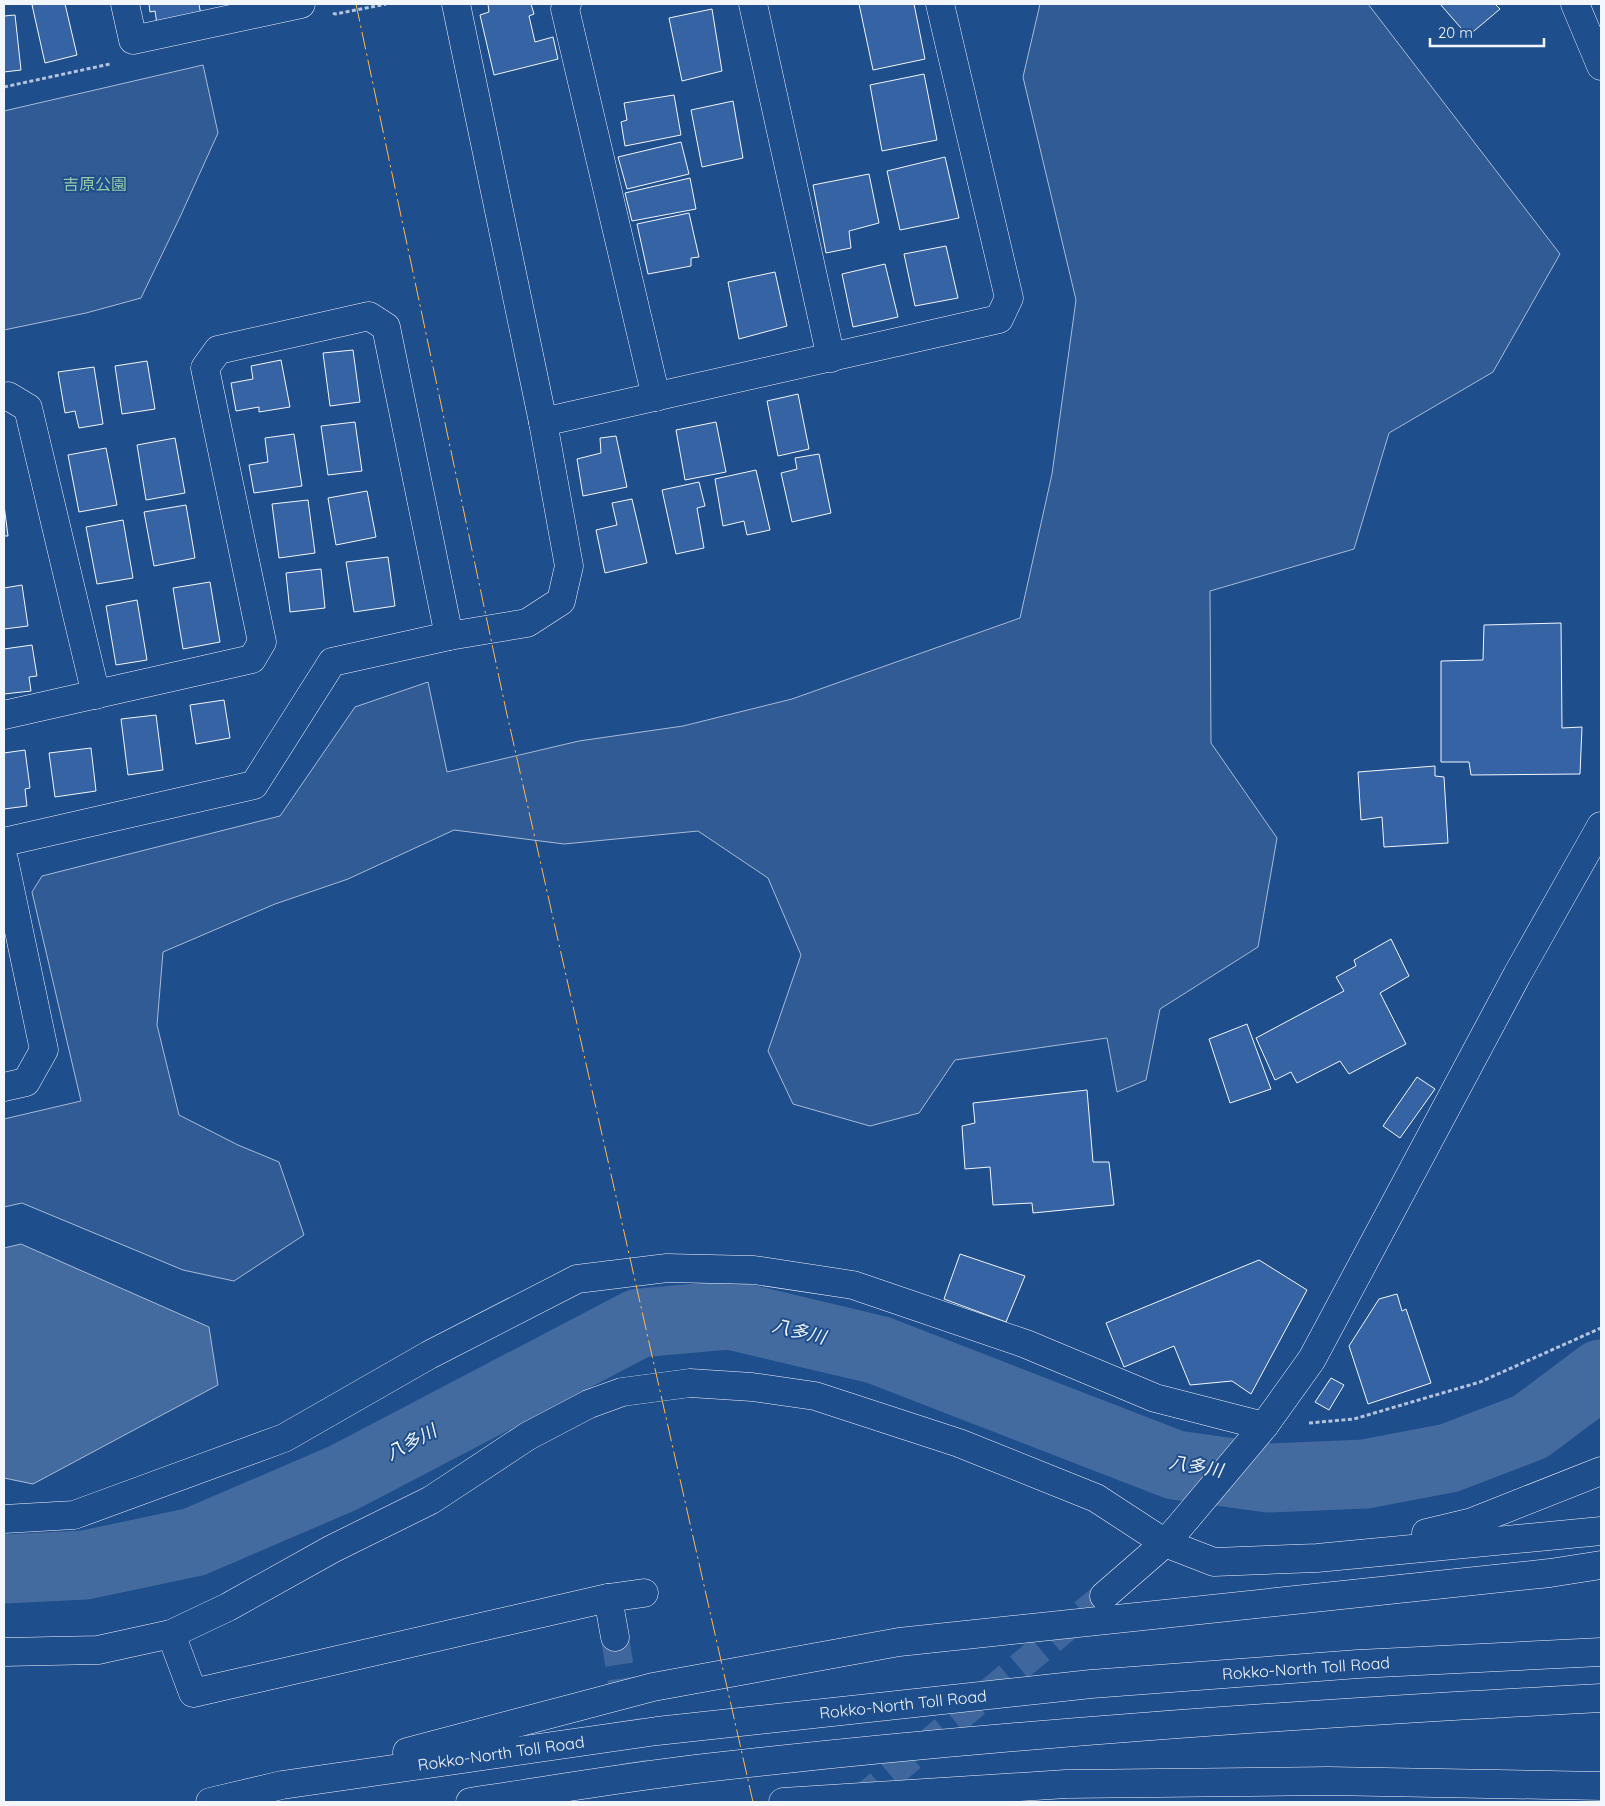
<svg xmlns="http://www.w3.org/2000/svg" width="1605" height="1806" viewBox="0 0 1605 1806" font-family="Quicksand,'Noto Sans JP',sans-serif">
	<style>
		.built { fill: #305b95; stroke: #a8bbd7 }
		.water { fill: #446ba0; stroke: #a8bbd7 }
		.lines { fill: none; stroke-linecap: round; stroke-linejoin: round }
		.river { stroke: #446ba0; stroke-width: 69 }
		.building { fill: #3563a3; stroke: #f2f6ff }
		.minor-tunnel { stroke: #3f679d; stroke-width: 28; stroke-dasharray: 28 14; stroke-linecap: butt }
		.tertiary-tunnel { stroke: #3f679d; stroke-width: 28; stroke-dasharray: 28 14; stroke-linecap: butt }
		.minor-casing { stroke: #f2f6ff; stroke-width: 29 }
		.tertiary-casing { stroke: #f2f6ff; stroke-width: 29 }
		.primary-casing { stroke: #f2f6ff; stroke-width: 29 }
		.path { stroke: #b3c4dc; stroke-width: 3; stroke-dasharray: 4 2.5; stroke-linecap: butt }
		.minor { stroke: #1f4e8c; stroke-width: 28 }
		.tertiary { stroke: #1f4e8c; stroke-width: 28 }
		.primary { stroke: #1f4e8c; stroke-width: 28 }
		.power { stroke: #ffb74d; stroke-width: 1; stroke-dasharray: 18 4 2.5 4; stroke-linecap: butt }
		.labels { text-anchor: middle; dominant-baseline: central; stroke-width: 4; stroke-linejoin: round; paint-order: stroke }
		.park-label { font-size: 16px; fill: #97c8a6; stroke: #1f4e8c }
		.street-label { font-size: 16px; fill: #f2f6ff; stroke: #1f4e8c }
		.water-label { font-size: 18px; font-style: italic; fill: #f2f6ff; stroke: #1f4e8c }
	</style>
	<rect width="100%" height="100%" fill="#1f4e8c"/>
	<g class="built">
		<polygon points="1040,4 1368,4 1560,254 1493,372 1389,433 1354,549 1210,591 1211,743 1277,838 1258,947 1160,1009 1146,1080 1117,1092 1107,1038 955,1060 919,1113 870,1126 793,1104 768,1051 801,955 768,878 698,831 564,844 454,830 348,879 275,904 163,952 157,1025 179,1115 238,1145 279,1162 304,1235 234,1281 183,1270 22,1203 4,1207 4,1119 81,1101 32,892 42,876 280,816 355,707 428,682 447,772 579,741 683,726 792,699 1020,618 1052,474 1076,300 1023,77"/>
		<polygon points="203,65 218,133 180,217 141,298 86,313 4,330 4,111"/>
	</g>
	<polygon class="water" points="21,1244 209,1327 218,1385 33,1484 4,1478 4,1248"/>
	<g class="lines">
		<polyline class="river" points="4,1569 85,1565 194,1542 343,1478 639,1323 730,1315 878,1350 1175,1465 1269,1478 1365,1474 1449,1458 1530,1427 1601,1374"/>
	</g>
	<g class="building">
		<polygon points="37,4 65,4 77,55 45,63 32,5"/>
		<polygon points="149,4 199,4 201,16 157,24 155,11 150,12"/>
		<polygon points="488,4 531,4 534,14 529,16 535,42 553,37 558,59 494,75 480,15 489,12"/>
		<polygon points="859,4 914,4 925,59 873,70"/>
		<polygon points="1440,4 1495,4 1500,9 1468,36"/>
		<polygon points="712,9 722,71 682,81 669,18"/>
		<polygon points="15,15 21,70 4,72 4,16"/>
		<polygon points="924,74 937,140 882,151 870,85"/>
		<polygon points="674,95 681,135 625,146 621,122 627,120 624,103"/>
		<polygon points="733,101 743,158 702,167 691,110"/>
		<polygon points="681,142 689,174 627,189 618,157"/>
		<polygon points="945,157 959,218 900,230 887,171"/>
		<polygon points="869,174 879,223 849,231 851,248 826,253 813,185"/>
		<polygon points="690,178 696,209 632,221 625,193"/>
		<polygon points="689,213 699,257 691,258 691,266 648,274 637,224"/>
		<polygon points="946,246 958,298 915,306 904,254"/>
		<polygon points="885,264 898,317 853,327 842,274"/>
		<polygon points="775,272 787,326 739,339 728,282"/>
		<polygon points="353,350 360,402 330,406 323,353"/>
		<polygon points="281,360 290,407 259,412 259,407 236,411 231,383 253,379 251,366"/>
		<polygon points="147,361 155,409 122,414 115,366"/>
		<polygon points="94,367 103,424 79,428 75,411 65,413 58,372"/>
		<polygon points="798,394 809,449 778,456 767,401"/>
		<polygon points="355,422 362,471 328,475 321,426"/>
		<polygon points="716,422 726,472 685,480 676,430"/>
		<polygon points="294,434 302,486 254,493 249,465 268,462 265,438"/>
		<polygon points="616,436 627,487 583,496 577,459 601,453 600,438"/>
		<polygon points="175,438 185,493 146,500 137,445"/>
		<polygon points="106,448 117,505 79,512 68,455"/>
		<polygon points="819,454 831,513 792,522 781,473 797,469 795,458"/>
		<polygon points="756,470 770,530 747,535 744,521 723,526 715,479"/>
		<polygon points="699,482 705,506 697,508 704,548 676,554 662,490"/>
		<polygon points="367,491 376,537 336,545 328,498"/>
		<polygon points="632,499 647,563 605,573 596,530 617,525 612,503"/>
		<polygon points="308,500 315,553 279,558 272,504"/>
		<polygon points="4,505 8,536 4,536"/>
		<polygon points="186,505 195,558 154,566 144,512"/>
		<polygon points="123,520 133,578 97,584 86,527"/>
		<polygon points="388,557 395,606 354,612 346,562"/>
		<polygon points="321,569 325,608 290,612 286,573"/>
		<polygon points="210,582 220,642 183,649 173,588"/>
		<polygon points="22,585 28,626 4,629 4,588"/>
		<polygon points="137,600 147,660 116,665 106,606"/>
		<polygon points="1561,623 1562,728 1582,727 1580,774 1471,775 1469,762 1441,762 1441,661 1483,660 1484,625"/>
		<polygon points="32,645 37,676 29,677 31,691 4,694 4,649"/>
		<polygon points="224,700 230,738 196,744 190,705"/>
		<polygon points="156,715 163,770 128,775 121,719"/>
		<polygon points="91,748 96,791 55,797 49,753"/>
		<polygon points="25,750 30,788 25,789 27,806 4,809 4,753"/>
		<polygon points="1435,766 1435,776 1444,777 1448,843 1384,847 1382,817 1361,820 1358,772"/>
		<polygon points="1391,939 1409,976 1380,993 1406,1044 1349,1074 1340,1061 1297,1083 1291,1072 1275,1080 1256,1038 1344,991 1336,977 1356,966 1354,960"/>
		<polygon points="1247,1024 1271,1089 1230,1103 1209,1039"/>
		<polygon points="1417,1077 1435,1089 1400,1138 1383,1126"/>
		<polygon points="1087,1090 1093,1162 1109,1162 1114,1205 1033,1213 1032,1203 993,1205 990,1167 965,1169 962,1126 975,1123 973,1103"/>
		<polygon points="960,1254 1025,1276 1006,1322 944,1299"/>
		<polygon points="1259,1260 1307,1290 1251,1394 1232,1381 1190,1385 1174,1346 1124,1367 1106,1323"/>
		<polygon points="1397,1294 1402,1311 1406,1309 1431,1383 1368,1404 1349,1346 1379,1299"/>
		<polygon points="1331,1378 1344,1385 1329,1410 1315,1402"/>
	</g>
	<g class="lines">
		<polyline class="minor-tunnel" points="615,1637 640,1802"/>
		<polyline class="tertiary-tunnel" points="858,1802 1104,1596"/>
		<g class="minor-casing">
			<g id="minor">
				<polyline points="125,4 133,40 301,4"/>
				<polyline points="567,4 565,9 656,397"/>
				<polyline points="753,4 831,358"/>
				<polyline points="1575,4 1601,66"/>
				<polyline points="4,397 8,396 28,408 96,695"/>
				<polyline points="543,422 999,319 1009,298 940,4"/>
				<polyline points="4,715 252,659 262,642 205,368 218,350 369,316 386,327 449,636"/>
				<polyline points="4,842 254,785 332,662 449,636 527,623 561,601 569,566 543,422 456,4"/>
				<polyline points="4,860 44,1050 26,1082 4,1087"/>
				<polyline points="4,1519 74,1515 284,1438 429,1355 577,1279 667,1268 754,1270 853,1285 1026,1344 1155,1398 1264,1426"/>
				<polyline points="1426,1533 1472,1522 1601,1471"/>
				<polyline points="608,1598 615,1637"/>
				<polyline points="171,1634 193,1693 608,1598 644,1593"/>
				<polyline points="4,1652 98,1650 171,1634 228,1607 332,1549 431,1500 528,1436 589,1404 622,1392 690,1383 752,1387 815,1396 959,1443 1096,1498 1165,1543 1214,1562 1317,1558 1601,1531"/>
			</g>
		</g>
		<g class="tertiary-casing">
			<polyline id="tertiary" points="1104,1596 1165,1543 1180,1526 1264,1426 1312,1359 1517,975 1601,826"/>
		</g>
		<g class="primary-casing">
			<g id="primary">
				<polyline points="407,1752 653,1687 899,1642 1550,1573 1601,1565"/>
				<polyline points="210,1802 282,1785 657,1731 1091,1684 1358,1664 1601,1652"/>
				<path d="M470,1802C545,1791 620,1778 696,1769C997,1734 1299,1714 1601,1698"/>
				<polyline points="783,1802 1066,1784 1328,1781 1601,1786"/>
			</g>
		</g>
		<g class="path">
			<polyline points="333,13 335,14 386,4"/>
			<polyline points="4,87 110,64"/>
			<polyline points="1309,1423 1354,1419 1480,1382 1601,1328"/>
		</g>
		<use href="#minor" class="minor"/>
		<use href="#tertiary" class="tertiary"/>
		<use href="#primary" class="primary"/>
		<polyline class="power" points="356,4 506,710 753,1802"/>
	</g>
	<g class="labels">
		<g class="park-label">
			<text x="95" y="184">吉原公園</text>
		</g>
		<g class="street-label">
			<text transform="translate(1306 1668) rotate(-4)">Rokko-North Toll Road</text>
			<text transform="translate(903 1704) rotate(-6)">Rokko-North Toll Road</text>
			<text transform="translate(501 1753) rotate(-8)">Rokko-North Toll Road</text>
		</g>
		<g class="water-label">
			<text transform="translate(799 1331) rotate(14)">八多川</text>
			<text transform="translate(411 1442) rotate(-28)">八多川</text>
			<text transform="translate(1196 1466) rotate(10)">八多川</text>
		</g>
	</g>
	<rect width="1605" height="1806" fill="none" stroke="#f2f6ff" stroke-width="10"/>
	<path d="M1430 38v8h114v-8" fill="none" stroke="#f2f6ff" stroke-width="2.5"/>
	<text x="1438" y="38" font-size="15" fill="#f2f6ff" stroke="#1f4e8c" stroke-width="4" paint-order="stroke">20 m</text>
</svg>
